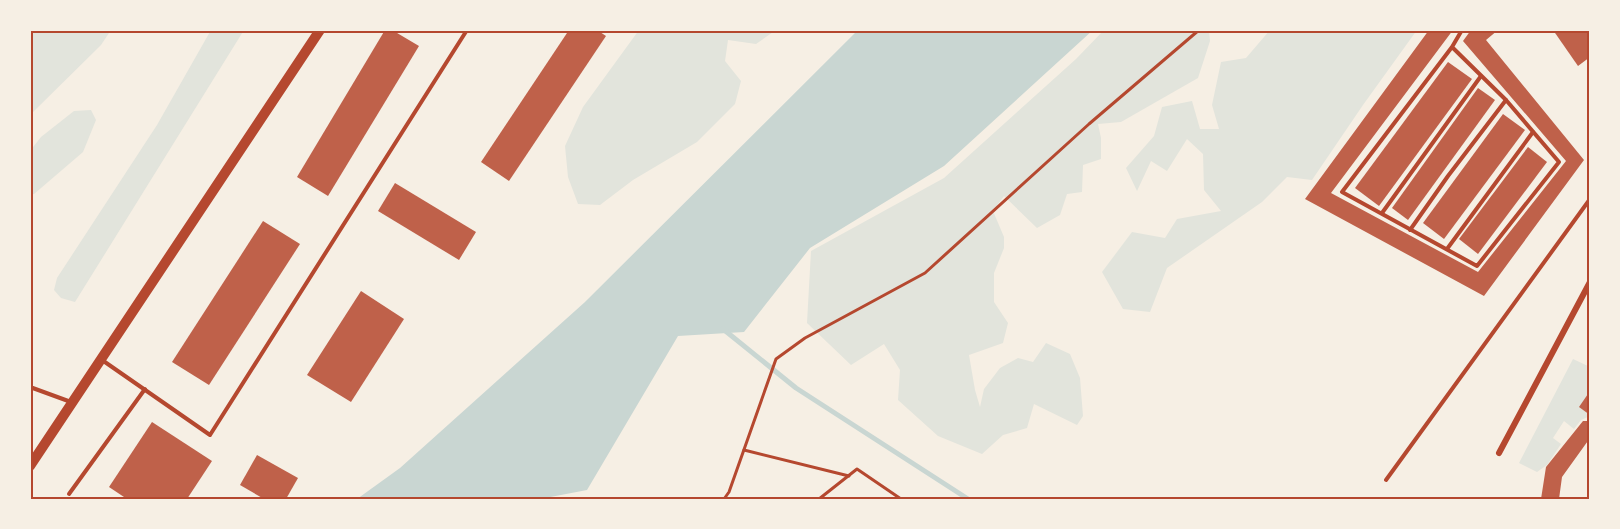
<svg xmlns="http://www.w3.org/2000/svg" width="1620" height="529" viewBox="0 0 1620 529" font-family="'Libre Baskerville',serif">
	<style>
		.green { fill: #e2e4dc }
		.water { fill: #c9d6d2 }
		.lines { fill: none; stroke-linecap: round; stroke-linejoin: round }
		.stream { stroke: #c9d6d2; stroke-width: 5 }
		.building { fill: #bf614a }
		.path { stroke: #b5482f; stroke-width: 3 }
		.service { stroke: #b5482f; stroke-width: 4 }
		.minor { stroke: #b5482f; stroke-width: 6 }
		.secondary { stroke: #b5482f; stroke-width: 10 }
		.neatline { fill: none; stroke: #b5482f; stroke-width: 2 }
	</style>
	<rect width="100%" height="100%" fill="#f6efe4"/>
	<g class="green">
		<polygon points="30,30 111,30 101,45 30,115"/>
		<polygon points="211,30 244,30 75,302 61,298 54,290 57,278 157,125"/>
		<polygon points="639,30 776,30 756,44 728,40 725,61 741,81 735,104 697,142 633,180 600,205 578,204 568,177 565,146 583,107"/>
		<polygon points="1104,30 1209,30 1210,41 1198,78 1121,122 1098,124 1101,138 1101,159 1083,165 1082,192 1067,194 1060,215 1037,228 1004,196 993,211 1004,237 1004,248 994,273 994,302 1008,323 1003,343 969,355 975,390 980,407 984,389 1000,368 1018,358 1033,362 1046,343 1070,354 1080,378 1083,416 1077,425 1034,404 1027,428 1003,435 982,454 938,436 898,400 900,370 884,344 851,365 807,323 811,251 944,178 1076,59"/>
		<polygon points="1270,30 1417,30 1363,105 1312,180 1287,177 1262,202 1167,268 1150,312 1123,309 1102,272 1132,232 1165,238 1177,219 1221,211 1204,190 1203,154 1187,139 1167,171 1151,161 1137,191 1126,168 1154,136 1162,107 1192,101 1200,129 1219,129 1212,105 1221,62 1246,58"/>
		<polygon points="91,110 96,120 83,152 34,194 30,195 30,151 41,137 74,111"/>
		<polygon points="1573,359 1590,367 1590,416 1581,420 1574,429 1564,421 1553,438 1561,444 1547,465 1537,472 1519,463"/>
	</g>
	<polygon class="water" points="858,30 1093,30 944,166 810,248 744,332 678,336 587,490 540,499 357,499 400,468 585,302"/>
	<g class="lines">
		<polyline class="stream" points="723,329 796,388 968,499"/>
	</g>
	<g class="building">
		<polygon points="385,30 392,30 419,46 328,196 297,177"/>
		<polygon points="569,30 597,30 606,36 509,181 481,162"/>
		<polygon points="1429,30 1453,30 1331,193 1478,272 1566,161 1463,41 1471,30 1498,30 1486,40 1584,160 1484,296 1305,199"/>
		<polygon points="1553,30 1590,30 1590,57 1578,66"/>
		<polygon points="1448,62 1472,79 1379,206 1355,188"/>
		<polygon points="1478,88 1495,100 1408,220 1392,208"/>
		<polygon points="1503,114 1525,130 1444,239 1423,223"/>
		<polygon points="1528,147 1547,162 1478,254 1459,239"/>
		<polygon points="395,183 476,232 459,260 378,211"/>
		<polygon points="263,221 300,244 209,385 172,362"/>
		<polygon points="361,291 404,319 351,402 307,375"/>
		<polygon points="1590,391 1590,415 1579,407"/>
		<polygon points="1583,421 1590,421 1590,438 1562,477 1559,499 1541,499 1546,467"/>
		<polygon points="152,422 212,461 187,499 127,499 109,487"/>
		<polygon points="257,455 298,478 286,499 264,499 240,485"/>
	</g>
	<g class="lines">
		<g class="path">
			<polyline points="744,450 849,476"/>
			<polyline points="724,499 729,492 776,359 805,338 925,273 1089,124 1199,30"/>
			<polyline points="819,499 857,469 901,499"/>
		</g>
		<g class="service">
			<polyline points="1452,47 1342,192 1477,266 1559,162 1506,100 1452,47 1462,30"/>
			<polyline points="1382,213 1481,76"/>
			<polyline points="1410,230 1448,176 1506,100"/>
			<polyline points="1447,249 1533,132"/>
			<polyline points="102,360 210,435 467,30"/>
			<polyline points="30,387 71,402"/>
			<polyline points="1386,480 1590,199"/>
			<polyline points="69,494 145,389"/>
		</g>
		<polyline class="minor" points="1499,453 1590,282"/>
		<polyline class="secondary" points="30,466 320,30"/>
	</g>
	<rect width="1620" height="529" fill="none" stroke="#f6efe4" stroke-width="63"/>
	<rect x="32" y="32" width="1556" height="466" class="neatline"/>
</svg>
